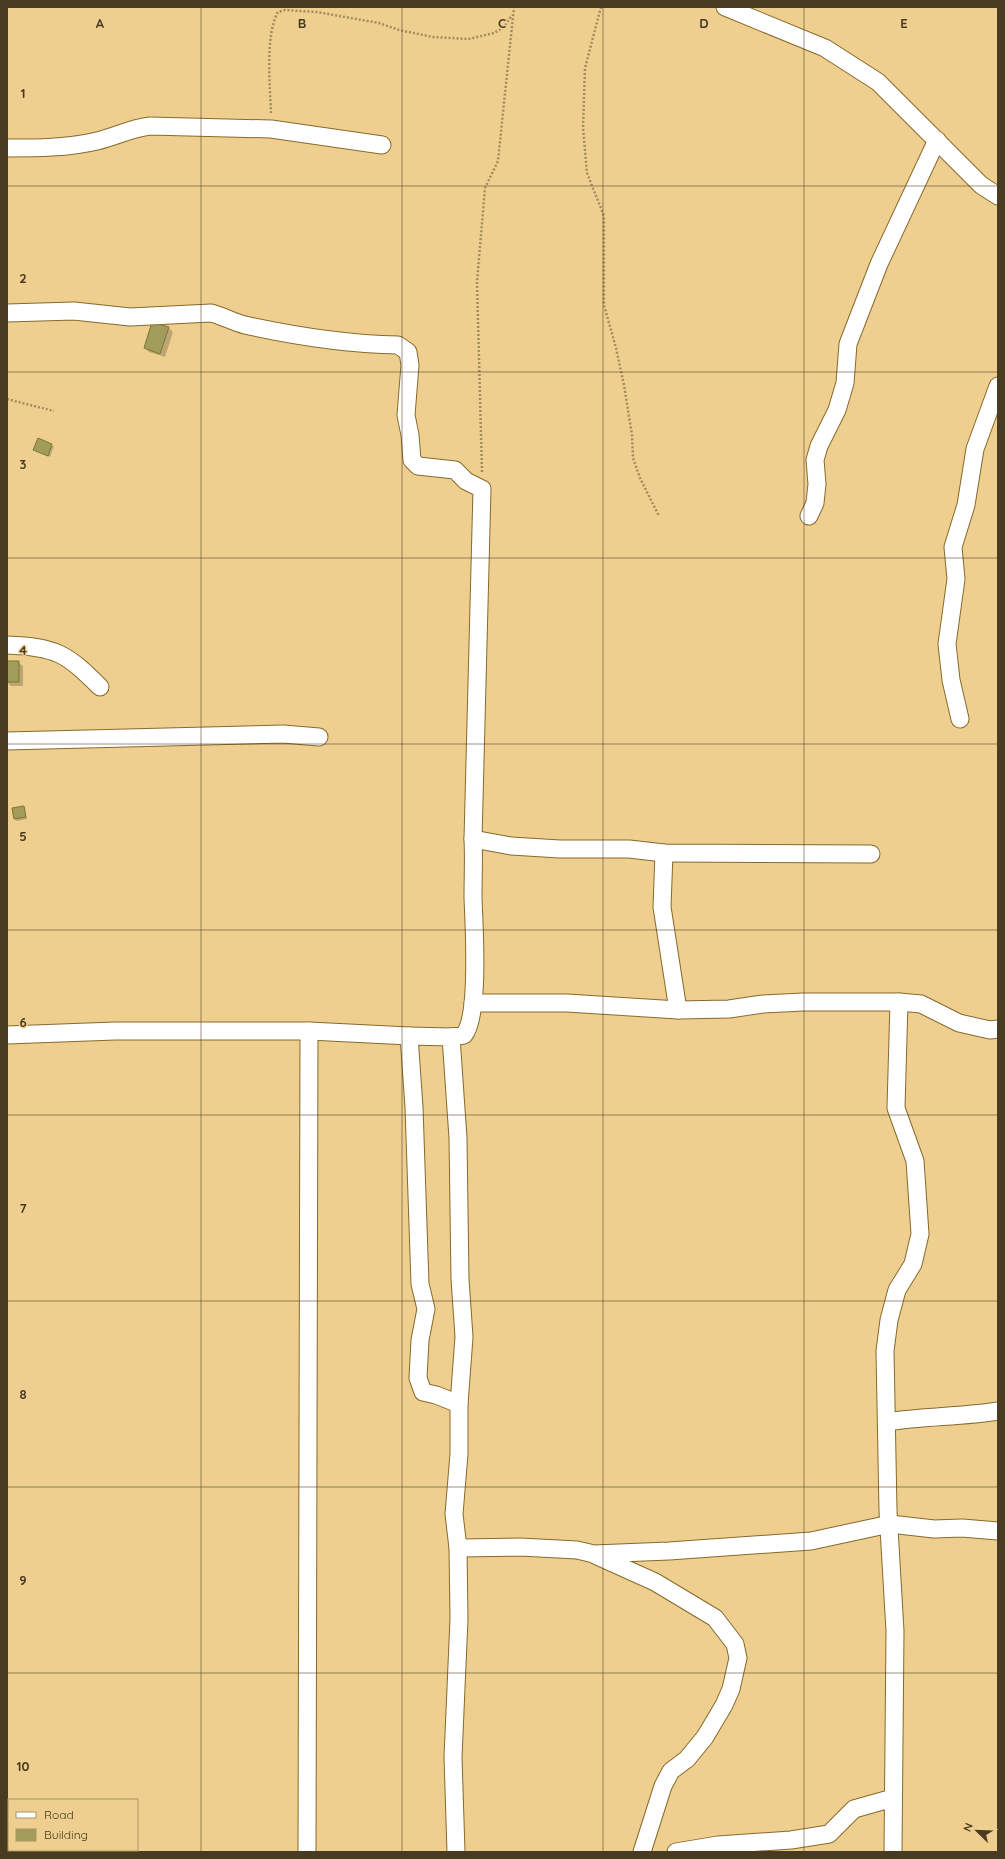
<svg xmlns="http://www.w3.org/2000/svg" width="1005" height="1859" viewBox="0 0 1005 1859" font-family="Quicksand,sans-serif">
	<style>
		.shadow { fill: #0003 }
		.building { fill: #a29c5a; stroke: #7c7634 }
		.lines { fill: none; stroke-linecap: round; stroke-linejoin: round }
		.street-casing { stroke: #866a2b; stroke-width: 19 }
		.path { stroke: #a38b5d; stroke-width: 2.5; stroke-dasharray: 2 2; stroke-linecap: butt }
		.street { stroke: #fff; stroke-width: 17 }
		.grid { fill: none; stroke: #483b21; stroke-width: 1; stroke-opacity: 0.55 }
		.grid-label { font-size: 13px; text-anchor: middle; font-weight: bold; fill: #483b21; stroke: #efcf90; stroke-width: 3; stroke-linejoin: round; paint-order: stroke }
	</style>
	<rect width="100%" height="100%" fill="#efcf90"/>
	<g class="shadow">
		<polygon points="169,328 173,332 165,357 149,352 145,348"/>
		<polygon points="39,439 54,446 50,457 34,450"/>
		<polygon points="7,662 18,662 23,666 23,686 11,686 7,682"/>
		<polygon points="24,807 27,819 17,821 15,819"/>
	</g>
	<g class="building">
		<polygon points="152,322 169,327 160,354 144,348"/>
		<polygon points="38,438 52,444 48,456 33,450"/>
		<rect x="7" y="661" width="12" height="21"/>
		<polygon points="24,806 26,817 14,819 12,808"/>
	</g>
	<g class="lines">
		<g class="street-casing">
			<g id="street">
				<polyline points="725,7 825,48 878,82 981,185 998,196"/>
				<path d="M7,148C36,148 68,148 97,141C115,137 131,128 150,126L271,129L382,145"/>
				<path d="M7,313L74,311L130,317L211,313C223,316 233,322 245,325C295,336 347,344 398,345L408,352L410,365L406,415L410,435L412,460L418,466L455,470L466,481L482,489L473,839C474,859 473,878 473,898C474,926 480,1015 464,1035L451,1037"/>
				<polyline points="809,516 815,503 817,484 815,460 819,446 837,410 845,383 848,344 879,264 937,140"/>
				<path d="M7,645C56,647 66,653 100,687"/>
				<polyline points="960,719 951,680 947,644 956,579 953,547 966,505 975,449 998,386"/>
				<polyline points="7,741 283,734 319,737"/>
				<polyline points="473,839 511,846 560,849 629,849 664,853 871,854"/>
				<polyline points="664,853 662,907 678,1010 729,1009 763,1004 803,1002 899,1002 921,1004 959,1023 990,1030 998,1029"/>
				<polyline points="473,1003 567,1003 678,1010"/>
				<polyline points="7,1035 115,1031 309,1031 409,1036 414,1107 420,1284 426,1309 420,1340 418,1378 423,1392 436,1395 459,1404"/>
				<polyline points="409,1036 451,1037 458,1138 460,1279 464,1337 459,1404 459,1454 454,1514 458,1548 459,1619 453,1757 456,1852"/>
				<path d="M887,1422C924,1416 961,1417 998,1411"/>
				<polyline points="458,1548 520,1547 577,1550 594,1554 669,1551 811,1541 890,1524 934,1529 962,1528 998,1531"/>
				<polyline points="595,1555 655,1582 715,1618 735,1644 738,1658 731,1689 724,1705 705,1737 687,1759 671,1771 663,1786 642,1852"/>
				<polyline points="307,1852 309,1031"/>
				<polyline points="676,1852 718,1845 791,1840 829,1834 854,1809 893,1798"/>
				<polyline points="893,1852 895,1631 888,1511 885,1351 889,1320 897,1290 913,1264 920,1234 915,1161 896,1108 899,1002"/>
			</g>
		</g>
		<g class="path">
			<polyline points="601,7 585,68 583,128 587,173 604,216 604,305 616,348 624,385 632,435 633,458 640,478 659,516"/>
			<path d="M271,113C270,87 265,34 278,12L285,10L317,12L379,23L399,30L433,37L469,39L494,33L504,27L512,15"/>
			<polyline points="7,399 54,411"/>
			<polyline points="482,472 477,282 485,188 498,161 514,7"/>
		</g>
		<use href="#street" class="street"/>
	</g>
	<path class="grid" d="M201,7V1852M402,7V1852M603,7V1852M804,7V1852M7,186H998M7,372H998M7,558H998M7,744H998M7,930H998M7,1115H998M7,1301H998M7,1487H998M7,1673H998"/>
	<g class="grid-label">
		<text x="100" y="28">A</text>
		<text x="302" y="28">B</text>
		<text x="502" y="28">C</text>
		<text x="704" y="28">D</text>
		<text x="904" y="28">E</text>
		<text x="23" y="98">1</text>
		<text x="23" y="283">2</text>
		<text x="23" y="469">3</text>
		<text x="23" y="655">4</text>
		<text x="23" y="841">5</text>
		<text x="23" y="1027">6</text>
		<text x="23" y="1213">7</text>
		<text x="23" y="1399">8</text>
		<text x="23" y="1585">9</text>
		<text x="23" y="1771">10</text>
	</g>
	<rect width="1005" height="1859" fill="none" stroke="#483b21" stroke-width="16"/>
	<rect x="8" y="1799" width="130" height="52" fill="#efcf90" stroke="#ac9464"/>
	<rect x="16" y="1812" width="20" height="6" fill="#ffffff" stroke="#ac9464"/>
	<text x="44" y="1819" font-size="12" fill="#483b21">Road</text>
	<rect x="16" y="1829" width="20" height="12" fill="#a29c5a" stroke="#ac9464"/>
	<text x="44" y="1839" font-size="12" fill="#483b21">Building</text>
	<g transform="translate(977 1831) rotate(293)" stroke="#efcf90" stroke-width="3" paint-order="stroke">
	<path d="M0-3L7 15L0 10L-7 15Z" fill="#483b21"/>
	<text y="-6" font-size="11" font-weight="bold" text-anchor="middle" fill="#483b21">N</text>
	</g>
</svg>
